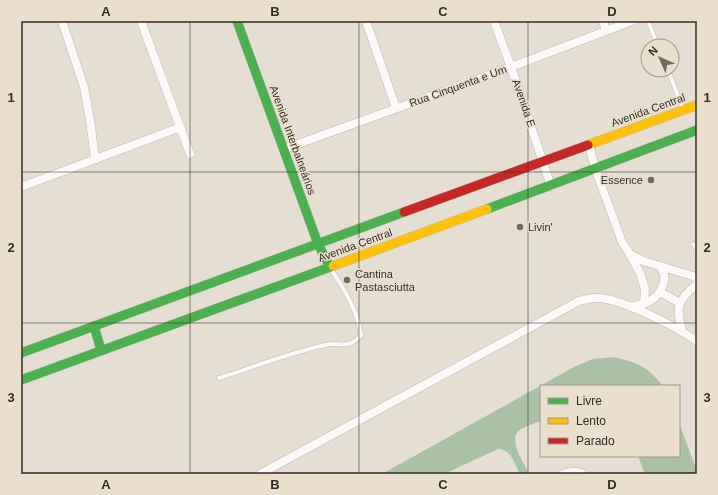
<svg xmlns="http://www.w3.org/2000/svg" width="718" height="495" viewBox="0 0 718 495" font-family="Helvetica,sans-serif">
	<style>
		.water { fill: #abc1a6 }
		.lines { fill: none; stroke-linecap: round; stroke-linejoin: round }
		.lane-casing { stroke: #c0bbb3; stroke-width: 5 }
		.street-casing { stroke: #c0bbb3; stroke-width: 9 }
		.fast-casing { stroke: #c0bbb3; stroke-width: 10 }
		.slow-casing { stroke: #c0bbb3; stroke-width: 10 }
		.jam-casing { stroke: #c0bbb3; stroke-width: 10 }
		.lane { stroke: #fbfaf8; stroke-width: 4 }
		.street { stroke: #fbfaf8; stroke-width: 8 }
		.fast { stroke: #4caf50; stroke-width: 9 }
		.slow { stroke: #ffc107; stroke-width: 9 }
		.jam { stroke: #c62828; stroke-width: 9 }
		.grid { fill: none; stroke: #322e27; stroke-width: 1; stroke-opacity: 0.55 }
		.poi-dot { fill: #706c63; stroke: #eadfcd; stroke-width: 1.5 }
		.labels { text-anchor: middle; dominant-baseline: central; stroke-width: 3; stroke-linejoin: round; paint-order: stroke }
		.street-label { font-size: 11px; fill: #322e27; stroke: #eadfcd }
		.poi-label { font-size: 11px; fill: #322e27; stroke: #eadfcd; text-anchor: start }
		.neatline { fill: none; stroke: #322e27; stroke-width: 1.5 }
		.grid-label { font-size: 13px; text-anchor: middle; font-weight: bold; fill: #322e27 }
	</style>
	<rect width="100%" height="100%" fill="#e4ded3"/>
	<g class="water">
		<path d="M614,357C638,363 647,366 663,386H541V421C534,423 527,426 521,429C506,438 524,463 529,474H520C515,464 511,449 498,449L444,474H382L574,367L593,359Z"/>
		<polygon points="679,423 697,471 697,474 645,474 638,456 679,456"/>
	</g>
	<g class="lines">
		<g class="lane-casing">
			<g id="lane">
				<polyline points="648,21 658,46"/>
				<polyline points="668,70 683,109"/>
				<polyline points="693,244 697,249"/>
				<path d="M219,378C254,367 289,353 325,345C342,341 347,351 361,335C358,311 344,288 330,268"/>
			</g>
		</g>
		<g class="street-casing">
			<g id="street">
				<polyline points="62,21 84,87 90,120 95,159"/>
				<polyline points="141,21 190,154"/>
				<polyline points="366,21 396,108"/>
				<polyline points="494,21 511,67 551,186"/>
				<polyline points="603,21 606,30"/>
				<polyline points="589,145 595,168 622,242 630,254 643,261 693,276 697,279"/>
				<polyline points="284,149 511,67 632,21"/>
				<polyline points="21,187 181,127"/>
				<polyline points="630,255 640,273 645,289 644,304"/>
				<polyline points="660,292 680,303"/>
				<path d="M631,307C644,304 657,301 662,287C666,279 665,274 660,266"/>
				<path d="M682,331C675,306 678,300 697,284"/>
				<path d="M260,474L579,301C585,300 591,297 597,298C622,298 676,327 697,341"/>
				<path d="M563,474C570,472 576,470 583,474"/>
			</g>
		</g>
		<g class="fast-casing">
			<g id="fast">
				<polyline points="237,21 318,244 330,267"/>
				<polyline points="487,209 697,130"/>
				<polyline points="94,326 101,350"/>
				<polyline points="21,353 404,212"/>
				<polyline points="21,380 333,266"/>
			</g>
		</g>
		<g class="slow-casing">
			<g id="slow">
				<polyline points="588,145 697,105"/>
				<polyline points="333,266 487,209"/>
			</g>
		</g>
		<g class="jam-casing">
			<polyline id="jam" points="404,212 588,145"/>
		</g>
		<use href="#lane" class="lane"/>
		<use href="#street" class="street"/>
		<use href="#fast" class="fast"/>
		<use href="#slow" class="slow"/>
		<use href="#jam" class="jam"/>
	</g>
	<path class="grid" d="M190,21V474M359,21V474M528,21V474M21,172H697M21,323H697"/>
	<g class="poi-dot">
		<circle cx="651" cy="180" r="4"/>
		<circle cx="520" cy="227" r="4"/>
		<circle cx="347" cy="280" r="4"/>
	</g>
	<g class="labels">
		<g class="street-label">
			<text transform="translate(458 86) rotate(-20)">Rua Cinquenta e Um</text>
			<text transform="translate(524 103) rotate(71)">Avenida E</text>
			<text transform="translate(648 110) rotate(-20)">Avenida Central</text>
			<text transform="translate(293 140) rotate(70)">Avenida Interbalneários</text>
			<text transform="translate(355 245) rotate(-20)">Avenida Central</text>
		</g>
		<g class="poi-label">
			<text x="643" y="180" text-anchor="end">Essence</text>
			<text x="528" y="227">Livin'</text>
			<text x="355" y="274">Cantina<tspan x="355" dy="13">Pastasciutta</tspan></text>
		</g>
	</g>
	<rect width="718" height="495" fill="none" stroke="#eadfcd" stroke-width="44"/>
	<rect x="540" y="385" width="140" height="72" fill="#eadfcd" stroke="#a0988b"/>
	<rect x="548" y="398" width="20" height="6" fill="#4caf50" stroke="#a0988b"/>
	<text x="576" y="405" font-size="12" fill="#322e27">Livre</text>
	<rect x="548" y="418" width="20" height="6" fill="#ffc107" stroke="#a0988b"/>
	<text x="576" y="425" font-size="12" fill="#322e27">Lento</text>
	<rect x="548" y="438" width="20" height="6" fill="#c62828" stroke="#a0988b"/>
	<text x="576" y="445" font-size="12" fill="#322e27">Parado</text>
	<g transform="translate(660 58) rotate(315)"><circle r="19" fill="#eadfcd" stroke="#a0988b"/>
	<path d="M0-3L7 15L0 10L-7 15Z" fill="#706c63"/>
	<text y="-6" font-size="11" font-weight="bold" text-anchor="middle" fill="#322e27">N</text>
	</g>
	<rect x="22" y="22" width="674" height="451" class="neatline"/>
	<g class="grid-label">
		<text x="106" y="16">A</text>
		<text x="275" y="16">B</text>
		<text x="443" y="16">C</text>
		<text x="612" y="16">D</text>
		<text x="11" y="102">1</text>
		<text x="707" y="102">1</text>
		<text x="11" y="252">2</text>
		<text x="707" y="252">2</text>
		<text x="11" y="402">3</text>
		<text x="707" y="402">3</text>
		<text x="106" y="489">A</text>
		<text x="275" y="489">B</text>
		<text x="443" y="489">C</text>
		<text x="612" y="489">D</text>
	</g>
</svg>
